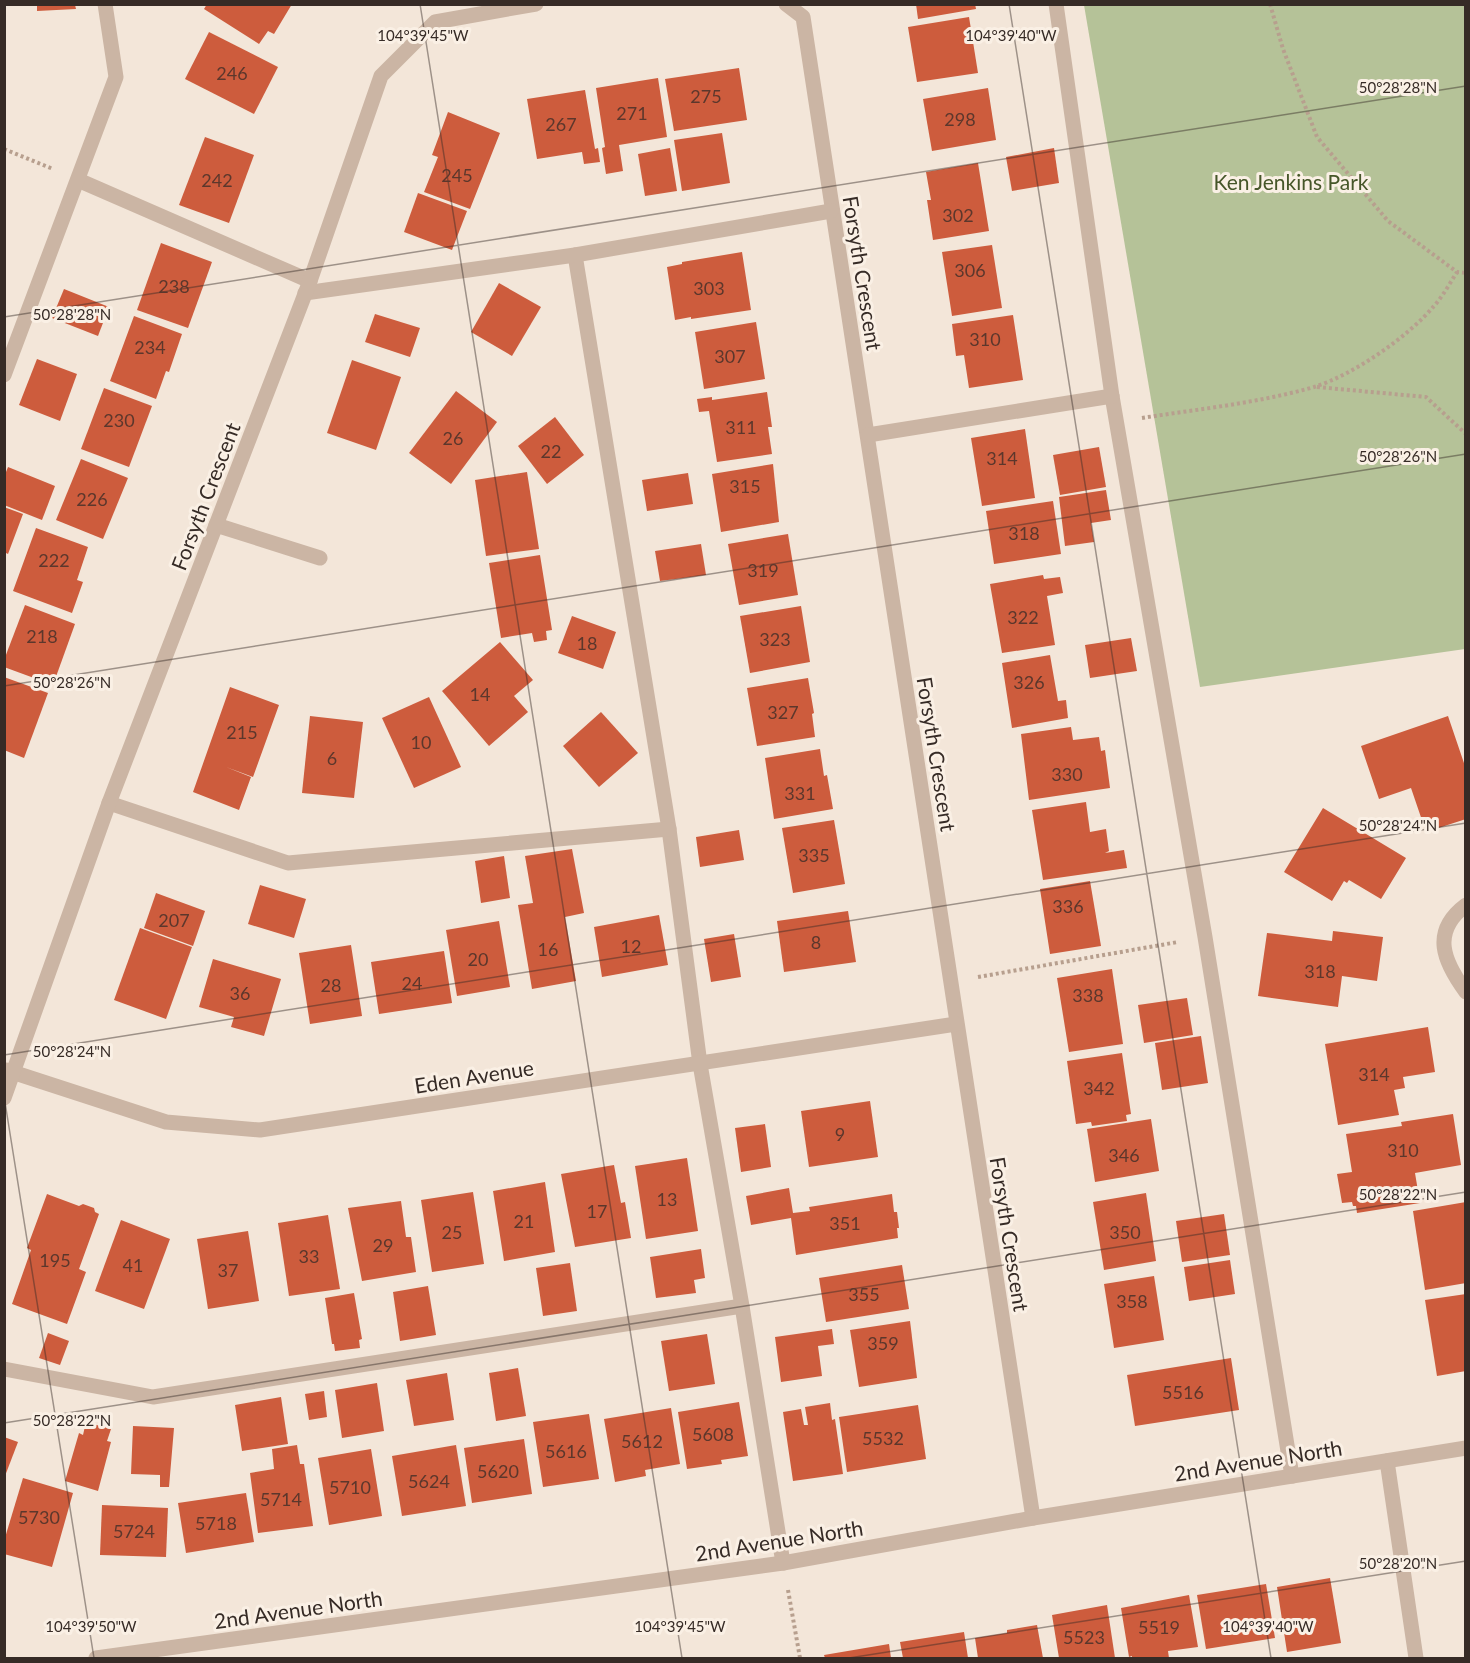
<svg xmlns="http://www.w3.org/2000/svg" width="1470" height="1663" viewBox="0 0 1470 1663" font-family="Lato,sans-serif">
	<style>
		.green { fill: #b5c298 }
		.building { fill: #cd5c3d }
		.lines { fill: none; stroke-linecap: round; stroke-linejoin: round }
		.path { stroke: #b79f8e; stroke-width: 4; stroke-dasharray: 3 3; stroke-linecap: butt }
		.minor { stroke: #cbb5a4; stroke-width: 15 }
		.ticks { fill: none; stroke: #362b26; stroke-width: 1.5; stroke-opacity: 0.45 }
		.labels { text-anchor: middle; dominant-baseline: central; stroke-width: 6; stroke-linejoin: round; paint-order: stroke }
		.number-label { font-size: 18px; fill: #5c372c }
		.park-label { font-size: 21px; fill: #465629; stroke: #faf0e5 }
		.street-label { font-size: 21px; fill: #362b26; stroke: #faf0e5 }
		.ticks-label { font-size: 15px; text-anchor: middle; fill: #362b26; stroke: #faf0e5; stroke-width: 6; stroke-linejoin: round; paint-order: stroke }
	</style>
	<rect width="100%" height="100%" fill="#f3e6d9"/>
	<polygon class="green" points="1084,5 1465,5 1465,649 1200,687"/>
	<g class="building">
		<polygon points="207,4 292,4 274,34 268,31 259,44 204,9"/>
		<polygon points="916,4 975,4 976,9 918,19"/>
		<polygon points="37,5 75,5 76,9 37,11"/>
		<polygon points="969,17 978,73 917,82 908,27"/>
		<polygon points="209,32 278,67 254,114 185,79"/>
		<polygon points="739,68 747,120 674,131 665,79"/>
		<polygon points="658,78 667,137 619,145 623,171 606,174 602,148 605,147 596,88"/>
		<polygon points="988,88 996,140 932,151 923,99"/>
		<polygon points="585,90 595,149 598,148 600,162 584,164 582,152 537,159 527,99"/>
		<polygon points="448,112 500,133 470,209 424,192 438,157 432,155"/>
		<polygon points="722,133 730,183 682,191 674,140"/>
		<polygon points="205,137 254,155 229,223 179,205"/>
		<polygon points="670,148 677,191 645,196 638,154"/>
		<polygon points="1054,148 1059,183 1012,191 1006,157"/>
		<polygon points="978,163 989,231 933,240 927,200 931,200 926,172"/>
		<polygon points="418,193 467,211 452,250 404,232"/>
		<polygon points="161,243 212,262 188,328 137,310"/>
		<polygon points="992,245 1002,308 952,316 942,252"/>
		<polygon points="742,252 751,310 691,319 691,317 675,320 667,267 682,264 682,262"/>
		<polygon points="499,283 541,307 512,356 471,332"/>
		<polygon points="64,289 109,307 98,336 52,318"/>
		<polygon points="375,314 420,328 410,357 365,342"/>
		<polygon points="1013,315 1023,380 969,388 964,355 956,356 952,324"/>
		<polygon points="134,316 182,334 169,372 166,371 156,399 110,381"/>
		<polygon points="756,322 765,379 704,389 695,332"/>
		<polygon points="37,359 77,374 60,421 19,405"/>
		<polygon points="352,360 401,377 376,450 327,433"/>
		<polygon points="104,388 152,406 129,467 81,449"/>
		<polygon points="456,391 497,422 451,484 409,453"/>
		<polygon points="767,392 772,427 768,427 772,454 717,462 709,411 699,412 697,399 712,397 712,400"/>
		<polygon points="555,417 584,455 547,484 518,446"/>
		<polygon points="1025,429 1035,498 982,506 971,438"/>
		<polygon points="1099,447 1106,487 1060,495 1053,455"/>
		<polygon points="81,459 128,478 103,539 56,520"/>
		<polygon points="773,464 779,522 721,532 712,474"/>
		<polygon points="8,467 55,486 42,520 4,505 4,477"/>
		<polygon points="527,472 539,549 486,556 475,480"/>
		<polygon points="688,473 693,504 647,511 642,480"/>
		<polygon points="1106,490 1111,520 1091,523 1094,542 1065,546 1059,497"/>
		<polygon points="1053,501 1061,554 994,564 986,511"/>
		<polygon points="4,507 23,514 8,554 4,552"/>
		<polygon points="36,528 88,547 77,580 83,582 72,613 13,591"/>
		<polygon points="788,534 798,595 739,605 728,544"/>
		<polygon points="701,544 706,575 660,581 655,551"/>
		<polygon points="540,555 552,630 546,631 547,640 534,642 532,633 501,638 489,563"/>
		<polygon points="1043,575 1044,579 1060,577 1063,593 1047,596 1055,645 1002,653 990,584"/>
		<polygon points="25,605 75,624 53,685 4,667 4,660"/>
		<polygon points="801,606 810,662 750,673 740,616"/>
		<polygon points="572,616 616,632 603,669 558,653"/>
		<polygon points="1131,638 1137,671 1090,678 1085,645"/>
		<polygon points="500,642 533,680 514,696 528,712 489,746 442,691"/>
		<polygon points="1050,655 1058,701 1066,700 1068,718 1012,728 1002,663"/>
		<polygon points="4,677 48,693 24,758 4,750"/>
		<polygon points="808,678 814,713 812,714 815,737 757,746 747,688"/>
		<polygon points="230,687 279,705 253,777 226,767 251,777 239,810 193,792"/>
		<polygon points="429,697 461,767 414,788 382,718"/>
		<polygon points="601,712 638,753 599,787 563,746"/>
		<polygon points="310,716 363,722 354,798 302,793"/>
		<polygon points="1448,716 1466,769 1466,819 1426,832 1411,788 1379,799 1361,746"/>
		<polygon points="1071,727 1073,740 1099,737 1101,751 1105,750 1110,788 1029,800 1021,734"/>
		<polygon points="820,749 824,776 827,775 833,809 774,819 765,758"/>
		<polygon points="1086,802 1090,832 1106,829 1109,851 1105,853 1124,850 1127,868 1043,880 1032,810"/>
		<polygon points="1323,808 1406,858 1381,899 1349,880 1347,883 1344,881 1332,901 1284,872"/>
		<polygon points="834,820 845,884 793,893 782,828"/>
		<polygon points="739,830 744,860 700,867 696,837"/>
		<polygon points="572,849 584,913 565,917 576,981 532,989 518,905 533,903 525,856"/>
		<polygon points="504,856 510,898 481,903 475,861"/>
		<polygon points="1090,881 1101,946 1050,954 1040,889"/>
		<polygon points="260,885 306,899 294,938 248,924"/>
		<polygon points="156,893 205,911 193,946 144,928"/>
		<polygon points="848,911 856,962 784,972 777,921"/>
		<polygon points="659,915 668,965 602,977 594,927"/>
		<polygon points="499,921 510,987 457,996 446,930"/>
		<polygon points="140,928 192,947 166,1019 114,1000"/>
		<polygon points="1333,931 1383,937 1377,981 1342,976 1338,1007 1258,996 1267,933 1332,941"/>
		<polygon points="734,934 741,977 711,982 704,939"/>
		<polygon points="351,945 362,1016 310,1024 299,953"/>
		<polygon points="444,951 452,1003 379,1014 371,962"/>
		<polygon points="213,959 281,979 264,1036 231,1027 234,1017 199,1007"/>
		<polygon points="1112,969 1123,1044 1069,1052 1057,978"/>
		<polygon points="1187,998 1193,1035 1144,1043 1138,1005"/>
		<polygon points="1428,1027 1435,1072 1403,1077 1405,1088 1394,1090 1399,1115 1338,1125 1325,1044"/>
		<polygon points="1201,1036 1208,1083 1162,1090 1155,1043"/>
		<polygon points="1122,1053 1131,1114 1126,1115 1127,1121 1092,1126 1091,1122 1076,1124 1067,1061"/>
		<polygon points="870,1101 878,1157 809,1167 801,1111"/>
		<polygon points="1453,1114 1461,1165 1415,1173 1420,1203 1357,1213 1356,1206 1353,1206 1352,1202 1342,1203 1337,1174 1352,1172 1346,1134 1402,1126 1401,1122"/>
		<polygon points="1151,1119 1159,1171 1095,1182 1087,1129"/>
		<polygon points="765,1124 771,1167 741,1172 735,1128"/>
		<polygon points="687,1158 698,1231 646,1239 635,1166"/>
		<polygon points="614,1165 621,1203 625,1202 631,1238 575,1247 561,1174"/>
		<polygon points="545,1182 555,1252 504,1261 493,1191"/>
		<polygon points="789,1188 793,1213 810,1211 809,1207 892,1194 894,1212 897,1212 899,1228 897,1228 898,1238 796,1255 791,1218 751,1225 746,1196"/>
		<polygon points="473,1192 484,1264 432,1272 421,1200"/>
		<polygon points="1146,1193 1156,1261 1104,1270 1093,1202"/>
		<polygon points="47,1194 79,1206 83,1204 94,1208 95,1212 99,1214 79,1269 86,1272 67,1324 12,1304 31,1250 27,1248"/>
		<polygon points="401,1201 406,1237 411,1237 416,1272 362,1281 348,1208"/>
		<polygon points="1466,1202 1466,1283 1425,1290 1413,1211"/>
		<polygon points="1224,1214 1230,1255 1182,1262 1176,1221"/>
		<polygon points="328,1215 340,1289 289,1296 278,1223"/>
		<polygon points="121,1220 170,1239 144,1309 95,1291"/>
		<polygon points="248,1231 259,1301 208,1309 197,1239"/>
		<polygon points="701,1249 705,1278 694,1280 696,1293 656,1298 650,1257"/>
		<polygon points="1230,1260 1235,1294 1189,1301 1184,1267"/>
		<polygon points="570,1263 577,1311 543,1316 536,1268"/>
		<polygon points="902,1265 909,1309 826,1322 819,1278"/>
		<polygon points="1154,1276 1164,1340 1114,1348 1104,1284"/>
		<polygon points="428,1286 436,1335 400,1341 393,1292"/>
		<polygon points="354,1293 362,1339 359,1340 360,1348 335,1351 334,1344 332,1344 325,1298"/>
		<polygon points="1466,1294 1466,1371 1437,1376 1425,1300"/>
		<polygon points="910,1321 917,1378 859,1387 850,1330"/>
		<polygon points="832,1329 834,1344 818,1346 822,1376 781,1382 775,1337"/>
		<polygon points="48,1333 69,1341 60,1365 39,1358"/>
		<polygon points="707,1334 715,1384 669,1391 661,1341"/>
		<polygon points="1231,1358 1239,1410 1135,1426 1127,1375"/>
		<polygon points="518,1368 526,1416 496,1421 489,1373"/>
		<polygon points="447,1373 454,1420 414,1426 406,1380"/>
		<polygon points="377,1383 384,1431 342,1438 335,1390"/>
		<polygon points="324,1391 327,1417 309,1420 305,1394"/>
		<polygon points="281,1397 288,1444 242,1451 235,1405"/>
		<polygon points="739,1402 748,1456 721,1460 722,1464 687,1469 678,1412"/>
		<polygon points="830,1403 832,1420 835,1419 843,1474 793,1481 783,1412 801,1409 804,1425 808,1425 805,1407"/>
		<polygon points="918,1405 926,1459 847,1472 839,1417"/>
		<polygon points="671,1408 680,1464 645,1470 646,1476 615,1482 604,1419"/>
		<polygon points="589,1414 599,1479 543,1487 533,1422"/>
		<polygon points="86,1422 111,1429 107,1441 111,1442 98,1491 65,1481 79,1433 83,1435"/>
		<polygon points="133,1426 174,1428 169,1487 160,1487 160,1475 131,1474"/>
		<polygon points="4,1437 18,1442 5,1476 4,1476"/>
		<polygon points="524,1439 532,1494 472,1503 464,1448"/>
		<polygon points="297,1445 300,1464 304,1464 313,1526 258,1533 250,1473 274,1469 272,1449"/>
		<polygon points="456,1445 466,1506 402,1516 392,1456"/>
		<polygon points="371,1449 382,1516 329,1525 318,1458"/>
		<polygon points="23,1478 73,1493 52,1567 4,1554 4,1541"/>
		<polygon points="246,1493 254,1542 186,1553 178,1503"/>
		<polygon points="102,1505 168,1508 166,1557 100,1555"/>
		<polygon points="1330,1578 1341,1643 1287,1652 1277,1587"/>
		<polygon points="1266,1584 1275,1638 1206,1649 1197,1595"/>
		<polygon points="1189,1595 1198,1647 1168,1651 1169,1658 1132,1658 1132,1656 1129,1657 1121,1608"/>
		<polygon points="1107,1605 1115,1658 1059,1658 1052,1615"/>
		<polygon points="1037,1625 1043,1658 978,1658 975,1638 1007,1633 1007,1630"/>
		<polygon points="964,1632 968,1658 903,1658 900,1642"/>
		<polygon points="889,1644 891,1658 825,1658 824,1655"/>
	</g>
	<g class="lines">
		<g class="path">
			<polyline points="1270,4 1283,49 1317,137 1388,221 1457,272 1466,273"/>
			<polyline points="4,149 53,169"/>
			<polyline points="1317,387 1426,397 1466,434"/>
			<path d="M1142,418C1199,409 1258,403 1314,387C1353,375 1408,337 1434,306C1443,296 1450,283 1457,272"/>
			<polyline points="978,977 1178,942"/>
			<polyline points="788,1590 800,1658"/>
		</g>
		<g class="minor">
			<polyline points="786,4 803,17 1033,1518"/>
			<polyline points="1056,4 1112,396 1205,937 1292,1476"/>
			<polyline points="78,180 310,281"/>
			<polyline points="575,255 669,829 700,1064 742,1306 783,1563"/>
			<polyline points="305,293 575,255 831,211"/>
			<polyline points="4,375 116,77 105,4"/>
			<polyline points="868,435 1112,396"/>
			<polyline points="216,525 320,558"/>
			<polyline points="109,803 288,863 669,829"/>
			<path d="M1466,905C1430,932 1444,962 1466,992"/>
			<polyline points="6,1070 166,1122 260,1130 956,1024"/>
			<polyline points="4,1098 109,803 310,281 381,76 435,22 536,4"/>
			<polyline points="4,1369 153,1397 742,1306"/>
			<polyline points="1387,1461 1416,1658"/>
			<polyline points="96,1658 783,1563 1033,1518 1466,1448"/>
		</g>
	</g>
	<path class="ticks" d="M420,4L682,1658M1009,4L1271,1658M4,317L1466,86M4,686L1466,454M4,1055L1466,823M4,1096L94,1658M4,1423L1466,1192M849,1658L1466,1561"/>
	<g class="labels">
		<g class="number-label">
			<text x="232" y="73">246</text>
			<text x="706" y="96">275</text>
			<text x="632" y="113">271</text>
			<text x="960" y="119">298</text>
			<text x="561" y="124">267</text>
			<text x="457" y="175">245</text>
			<text x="217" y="180">242</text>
			<text x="958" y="215">302</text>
			<text x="970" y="270">306</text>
			<text x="174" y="286">238</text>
			<text x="709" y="288">303</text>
			<text x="985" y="339">310</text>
			<text x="150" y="347">234</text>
			<text x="730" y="356">307</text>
			<text x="119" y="420">230</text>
			<text x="741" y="427">311</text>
			<text x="453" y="438">26</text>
			<text x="551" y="451">22</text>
			<text x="1002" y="458">314</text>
			<text x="745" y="486">315</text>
			<text x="92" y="499">226</text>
			<text x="1024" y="533">318</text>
			<text x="54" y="560">222</text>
			<text x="763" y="570">319</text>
			<text x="1023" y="617">322</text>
			<text x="42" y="636">218</text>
			<text x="775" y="639">323</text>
			<text x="587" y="643">18</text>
			<text x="1029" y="682">326</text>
			<text x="480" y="694">14</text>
			<text x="783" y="712">327</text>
			<text x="242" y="732">215</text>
			<text x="421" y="742">10</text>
			<text x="332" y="758">6</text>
			<text x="1067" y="774">330</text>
			<text x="800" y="793">331</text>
			<text x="814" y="855">335</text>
			<text x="1068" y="906">336</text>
			<text x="174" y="920">207</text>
			<text x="816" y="942">8</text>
			<text x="631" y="946">12</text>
			<text x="548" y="949">16</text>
			<text x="478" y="959">20</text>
			<text x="1320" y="971">318</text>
			<text x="412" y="983">24</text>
			<text x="331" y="985">28</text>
			<text x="240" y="993">36</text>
			<text x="1088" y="995">338</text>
			<text x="1374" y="1074">314</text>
			<text x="1099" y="1088">342</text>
			<text x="840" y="1134">9</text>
			<text x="1403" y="1150">310</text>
			<text x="1124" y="1155">346</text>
			<text x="667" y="1199">13</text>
			<text x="597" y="1211">17</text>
			<text x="524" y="1221">21</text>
			<text x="845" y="1223">351</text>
			<text x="452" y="1232">25</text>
			<text x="1125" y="1232">350</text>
			<text x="383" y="1245">29</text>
			<text x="309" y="1256">33</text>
			<text x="55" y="1260">195</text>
			<text x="133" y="1265">41</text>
			<text x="228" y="1270">37</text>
			<text x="864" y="1294">355</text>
			<text x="1132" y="1301">358</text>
			<text x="883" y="1343">359</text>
			<text x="1183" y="1392">5516</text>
			<text x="713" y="1434">5608</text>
			<text x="883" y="1438">5532</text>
			<text x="642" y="1441">5612</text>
			<text x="566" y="1451">5616</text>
			<text x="498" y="1471">5620</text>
			<text x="429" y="1481">5624</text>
			<text x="350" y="1487">5710</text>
			<text x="281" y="1499">5714</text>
			<text x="39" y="1517">5730</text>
			<text x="216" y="1523">5718</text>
			<text x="134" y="1531">5724</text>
			<text x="1159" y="1627">5519</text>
			<text x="1084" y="1637">5523</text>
		</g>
		<g class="park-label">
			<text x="1291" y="181">Ken Jenkins Park</text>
		</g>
		<g class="street-label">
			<text transform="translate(863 273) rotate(81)">Forsyth Crescent</text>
			<text transform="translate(205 496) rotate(-69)">Forsyth Crescent</text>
			<text transform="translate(937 754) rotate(81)">Forsyth Crescent</text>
			<text transform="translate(474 1076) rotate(-9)">Eden Avenue</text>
			<text transform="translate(1010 1234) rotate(81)">Forsyth Crescent</text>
			<text transform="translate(1258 1460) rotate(-9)">2nd Avenue North</text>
			<text transform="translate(779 1540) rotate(-9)">2nd Avenue North</text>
			<text transform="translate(298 1609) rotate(-8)">2nd Avenue North</text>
		</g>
	</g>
	<g class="ticks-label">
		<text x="423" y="41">104°39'45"W</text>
		<text x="1011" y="41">104°39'40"W</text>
		<text x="1398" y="93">50°28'28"N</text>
		<text x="72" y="320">50°28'28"N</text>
		<text x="1398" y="462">50°28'26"N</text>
		<text x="72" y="688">50°28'26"N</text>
		<text x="1398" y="831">50°28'24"N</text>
		<text x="72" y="1057">50°28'24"N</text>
		<text x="1398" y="1200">50°28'22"N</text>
		<text x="72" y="1426">50°28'22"N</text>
		<text x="1398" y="1569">50°28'20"N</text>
		<text x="91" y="1632">104°39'50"W</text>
		<text x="680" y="1632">104°39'45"W</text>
		<text x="1268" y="1632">104°39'40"W</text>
	</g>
	<rect width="1470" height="1663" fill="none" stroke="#362b26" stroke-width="12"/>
</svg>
